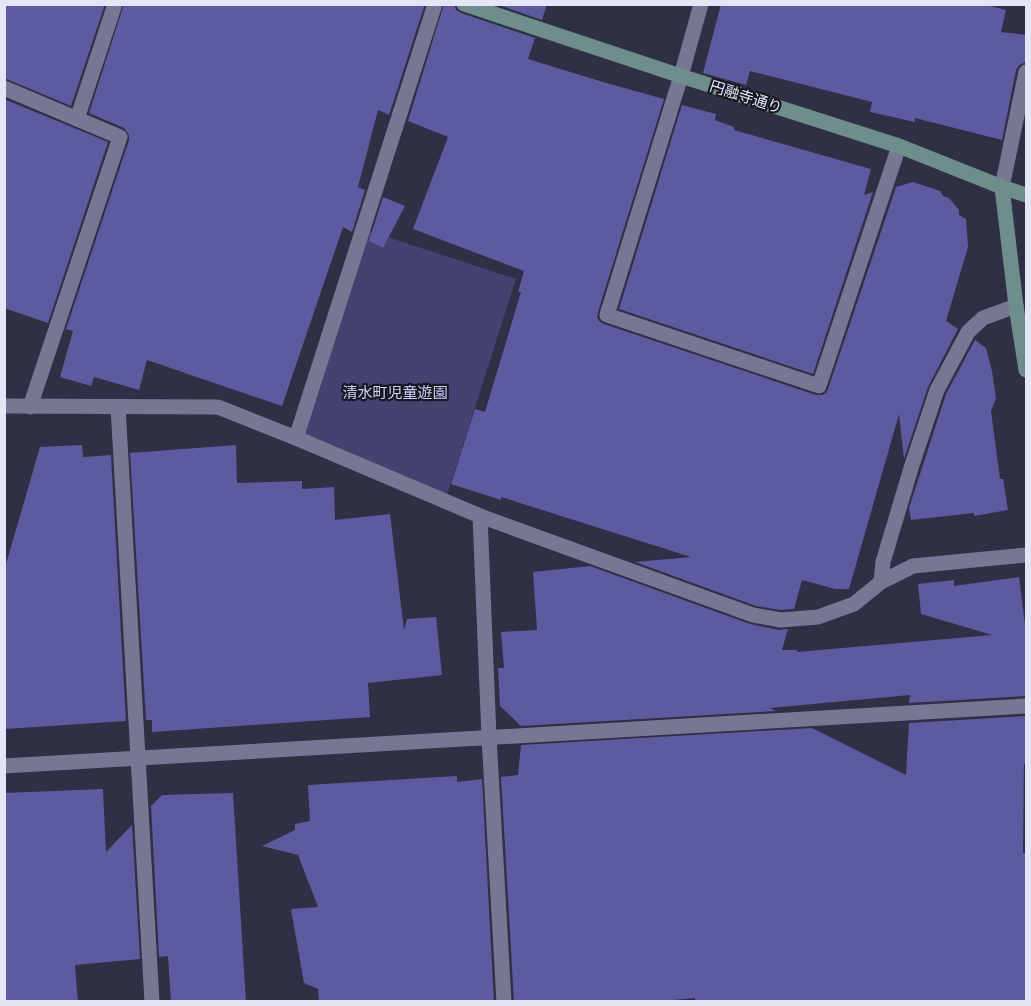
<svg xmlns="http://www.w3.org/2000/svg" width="1031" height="1006" viewBox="0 0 1031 1006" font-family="Figtree,'Noto Sans JP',sans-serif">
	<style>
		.green { fill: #434270 }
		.building { fill: #5d5a9f }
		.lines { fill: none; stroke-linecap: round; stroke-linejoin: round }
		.lane { stroke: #767792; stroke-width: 15 }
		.street { stroke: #767792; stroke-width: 15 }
		.secondary { stroke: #6e8e8b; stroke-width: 15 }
		.labels { text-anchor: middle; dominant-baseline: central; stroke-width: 4.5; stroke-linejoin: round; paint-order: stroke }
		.street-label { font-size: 15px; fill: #e4e5f5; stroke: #181823 }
		.park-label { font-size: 15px; fill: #d0d1f9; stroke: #181823 }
	</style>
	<rect width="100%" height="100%" fill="#2f2f46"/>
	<polygon class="green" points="363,229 516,279 445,501 296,438"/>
	<g class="building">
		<polygon points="4,4 105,4 71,106 4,78"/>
		<polygon points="124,4 425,4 389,115 378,110 358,187 365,190 352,232 343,227 282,406 147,360 139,390 94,377 91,386 60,377 73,331 66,329 129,140 129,135 124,128 89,113"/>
		<polygon points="444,4 454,4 456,10 461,13 535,38 528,59 603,82 664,99 598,312 597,317 599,321 604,324 816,395 822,395 826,393 828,389 896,187 913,182 940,191 943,196 949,198 959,210 959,215 966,219 968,247 946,321 958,329 928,387 904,459 899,414 849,589 835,589 802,580 794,609 781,610 756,606 635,562 691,557 501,497 501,500 451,484 475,409 485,412 521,292 518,292 524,271 413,229 448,137 408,121"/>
		<polygon points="496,4 547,4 542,20"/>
		<polygon points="721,4 982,4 1006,10 1001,32 1026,35 1026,62 1019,65 1016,70 1002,140 915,118 915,122 870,112 872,102 750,71 746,85 703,73"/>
		<polygon points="4,99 108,142 48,323 4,308"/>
		<polygon points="682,105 716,114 715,120 734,127 734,130 871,169 864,195 873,192 813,374 619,309"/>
		<polygon points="383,197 405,206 383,248 369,241"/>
		<polygon points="975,340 986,348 992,371 996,398 991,411 1000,479 1003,479 1008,510 974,516 974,513 911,520 909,508 946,394"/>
		<polygon points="82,445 83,457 111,455 126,721 5,729 4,571 40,447"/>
		<polygon points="236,445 237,483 302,481 302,489 334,487 335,520 390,514 404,630 407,619 436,617 442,675 368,683 370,717 152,732 152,720 146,720 130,453"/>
		<polygon points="590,566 750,624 779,630 788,629 782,650 797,650 797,652 992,635 921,614 918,584 954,580 954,586 1019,577 1026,632 1026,696 909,703 910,695 770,708 776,711 521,726 500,706 498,668 504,668 501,632 537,630 533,572"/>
		<polygon points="1026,716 1026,764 1024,764 1023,853 1026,853 1026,1002 695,1002 695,998 650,1002 514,1002 501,777 518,775 521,745 812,728 906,775 909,723"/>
		<polygon points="457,776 457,782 482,779 494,1002 319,1002 318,989 304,983 291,909 318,907 298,855 262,846 295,830 295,824 310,821 308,785"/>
		<polygon points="103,789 106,852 132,825 140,959 75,965 78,1002 4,1002 4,793"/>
		<polygon points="233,793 246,1002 171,1002 168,956 159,957 151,806 162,795"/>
	</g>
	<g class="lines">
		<g class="lane">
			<polyline points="681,76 607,315 819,386 899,146"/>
			<polyline points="4,88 120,137 30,407"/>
			<polyline points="77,119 115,4"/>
			<polyline points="296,438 435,4"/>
			<polyline points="881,582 883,562 912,465 937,390 968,332 983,318 1016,306"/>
		</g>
		<g class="street">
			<polyline points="681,76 701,4"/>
			<polyline points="1002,187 1026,72"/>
			<polyline points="4,406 218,407 296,438 480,516 753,615 781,620 818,617 854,604 881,582 913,566 1026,555"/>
			<polyline points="118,407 152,1002"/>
			<polyline points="480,516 489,737 504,1002"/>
			<polyline points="4,766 1026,706"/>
		</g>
		<g class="secondary">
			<polyline points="464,4 681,76 899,146 1002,187 1026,195"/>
			<polyline points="1002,187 1016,306 1026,370"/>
		</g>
	</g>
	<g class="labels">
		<g class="street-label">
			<text transform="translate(746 97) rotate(18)">円融寺通り</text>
		</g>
		<g class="park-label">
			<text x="395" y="393">清水町児童遊園</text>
		</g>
	</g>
	<rect width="1031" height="1006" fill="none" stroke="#e4e5f5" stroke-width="12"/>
</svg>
